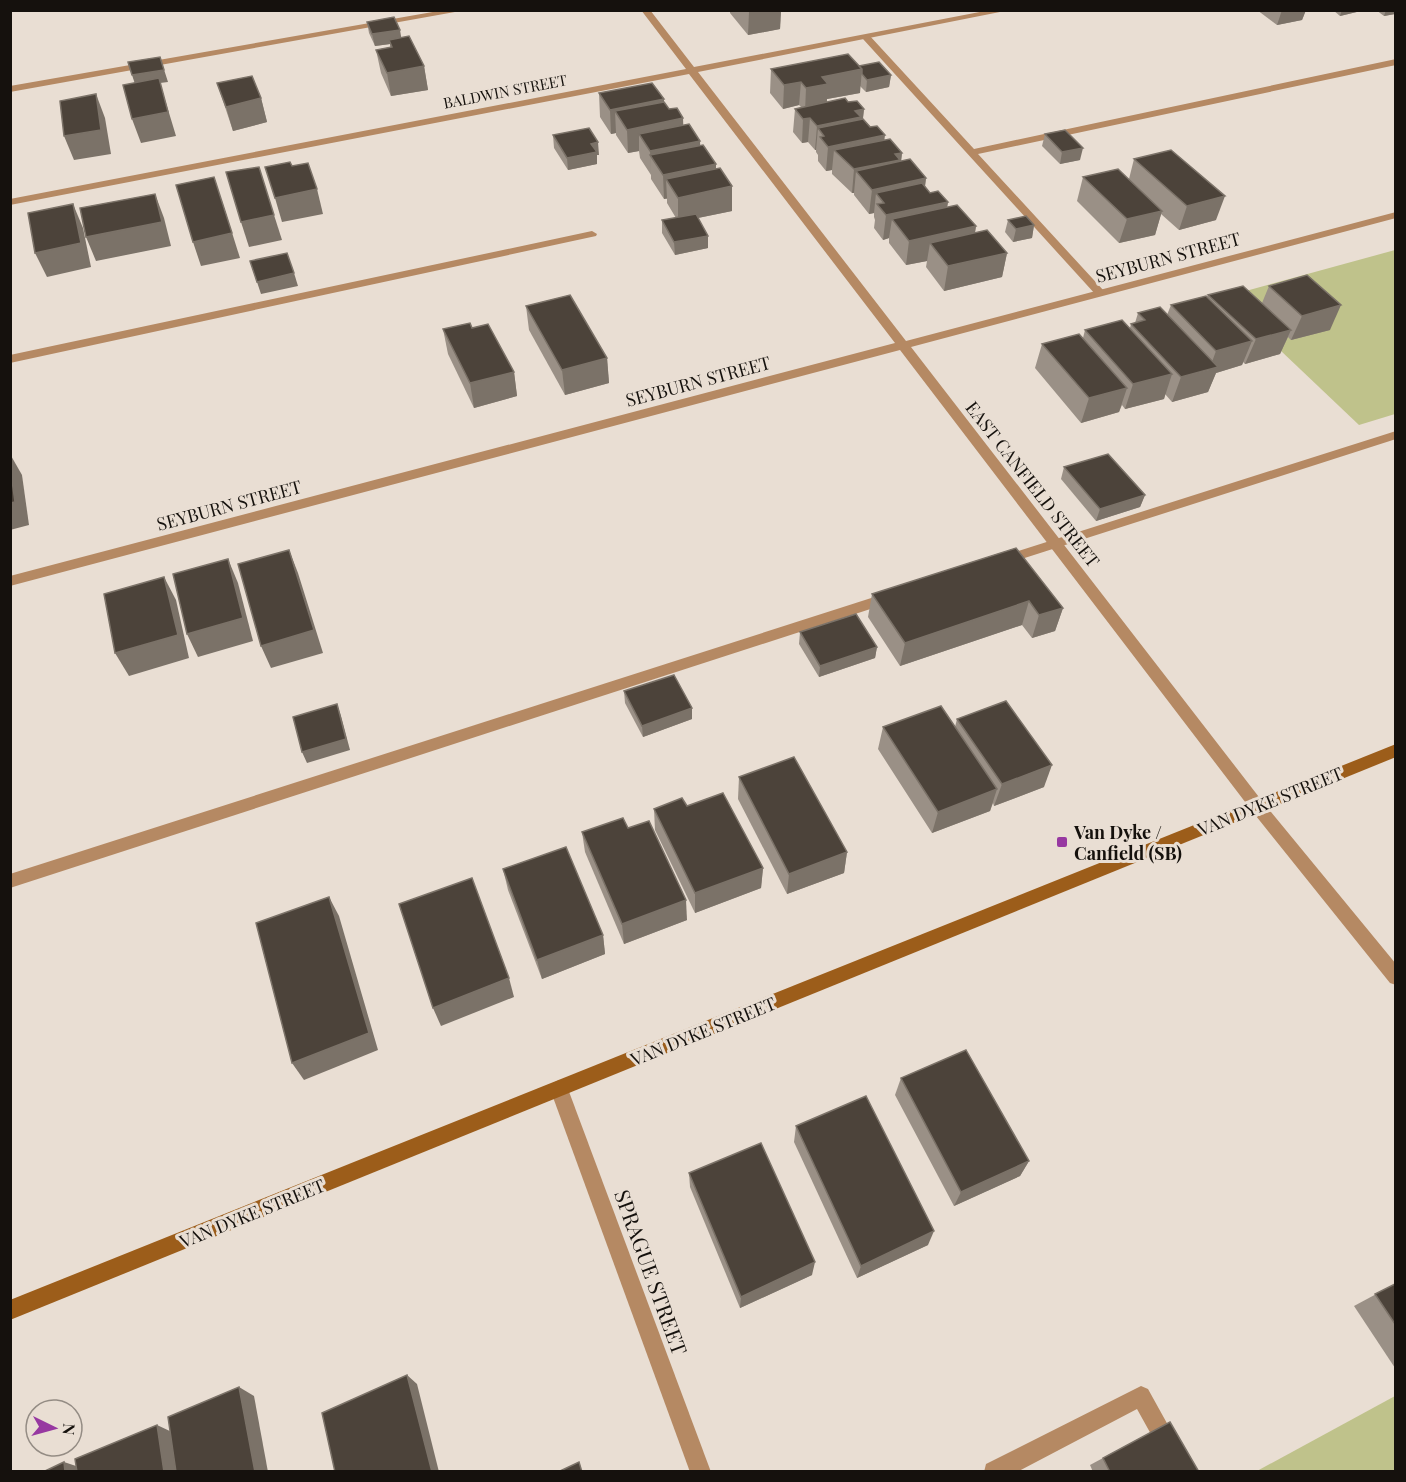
<svg xmlns="http://www.w3.org/2000/svg" width="1406" height="1482" viewBox="0 0 1406 1482" font-family="'Playfair Display',serif">
	<style>
		.green { fill: #bfc28b }
		.lines { fill: none; stroke-linecap: round; stroke-linejoin: round }
		.lane { fill: #b58963; fill-rule: evenodd }
		.street { fill: #b58963; fill-rule: evenodd }
		.secondary { fill: #9c5d1a; fill-rule: evenodd }
		.wall { fill: #9a9086 }
		.shaded-wall { fill: #7b7268 }
		.building { fill: #4c433a; stroke: #7b7268; stroke-width: 1.5 }
		.poi-dot { fill: #9738a1; stroke: #e9ded3; stroke-width: 2 }
		.labels { text-anchor: middle; dominant-baseline: central; stroke-width: 6; stroke-linejoin: round; paint-order: stroke }
		.far-street-label { font-size: 15px; fill: #15110d; stroke: #e9ded3 }
		.street-label { font-size: 18px; fill: #15110d; stroke: #e9ded3 }
		.poi-label { font-size: 18px; font-weight: bold; fill: #15110d; stroke: #e9ded3; text-anchor: start }
		.near-street-label { font-size: 21px; fill: #15110d; stroke: #e9ded3 }
	</style>
	<rect width="100%" height="100%" fill="#e9ded3"/>
	<g class="green">
		<polygon points="1395,250 1395,414 1359,425 1224,297"/>
		<polygon points="1395,1396 1395,1471 1257,1471"/>
	</g>
	<g class="lines">
		<g class="lane">
			<polygon points="444,10 466,10 10,92 10,86"/>
			<polygon points="863,35 869,35 974,149 1396,59 1396,65 978,154 1104,291 1104,295 1096,295 863,39"/>
			<polygon points="592,231 597,234 596,236 10,363 10,355"/>
			<polygon points="1396,431 1396,439 1006,564 1001,566 994,561 996,558"/>
			<polygon points="890,592 897,597 895,601 10,888 10,874"/>
			<polygon points="1141,1386 1148,1389 1194,1472 1172,1472 1137,1409 1017,1472 984,1472 986,1464"/>
		</g>
		<g class="street">
			<polygon points="641,10 650,10 694,67 990,10 1010,10 698,72 906,341 1396,212 1396,218 911,347 1262,801 1396,964 1396,985 1390,983 1252,811 900,350 10,586 10,576 895,343 689,74 10,205 10,199 686,69"/>
			<polygon points="559,1080 565,1083 568,1089 711,1472 690,1472 550,1089 553,1083"/>
		</g>
		<polygon class="secondary" points="1396,744 1396,757 10,1320 10,1300"/>
	</g>
	<g class="wall">
		<polygon points="730,10 781,10 780,29 748,35 730,13"/>
		<polygon points="1257,10 1306,10 1302,20 1277,25"/>
		<polygon points="1333,10 1365,10 1340,16"/>
		<polygon points="1376,10 1395,10 1395,14 1384,16"/>
		<polygon points="367,22 401,37 424,66 428,90 391,96 381,73 376,50 390,47 390,44 375,46 369,33"/>
		<polygon points="859,66 891,75 889,87 866,92 860,86 860,93 827,99 827,102 848,102 864,109 863,119 885,140 902,153 901,162 926,178 925,186 930,193 948,202 947,207 976,226 975,233 1007,253 1002,277 944,291 926,267 927,261 906,265 889,243 889,238 883,240 874,228 875,220 874,217 874,213 869,214 854,195 854,193 852,193 832,174 832,170 826,171 818,161 818,155 816,152 816,150 815,150 808,142 802,143 793,132 795,109 801,107 799,105 783,109 770,93 771,69"/>
		<polygon points="217,83 261,98 267,122 233,131"/>
		<polygon points="599,93 664,99 664,102 669,109 700,145 716,169 732,211 698,218 708,248 675,255 662,233 662,220 676,218 667,203 667,199 664,199 651,179 651,175 640,158 639,151 628,153 616,135 616,133 611,134 600,117"/>
		<polygon points="1045,134 1080,160 1060,164 1042,146"/>
		<polygon points="553,135 599,155 597,155 597,164 568,170 554,148"/>
		<polygon points="1134,159 1216,220 1179,230 1161,214 1155,235 1119,243 1077,201 1083,177 1129,179"/>
		<polygon points="1008,220 1034,225 1032,238 1013,242 1005,232"/>
		<polygon points="1269,286 1330,330 1291,340 1288,337 1280,354 1245,364 1243,362 1242,365 1216,373 1208,392 1172,402 1165,394 1164,399 1125,409 1122,405 1119,412 1081,423 1035,368 1042,344 1083,338 1085,330 1130,328 1131,324 1135,323 1138,313 1167,315 1171,305 1207,297 1208,295 1262,303"/>
		<polygon points="526,306 607,358 609,383 565,395 529,330"/>
		<polygon points="443,329 514,372 517,396 474,408 448,354"/>
		<polygon points="1064,467 1145,495 1140,507 1096,521 1061,479"/>
		<polygon points="1016,548 1063,608 1055,631 1032,638 1022,625 900,666 868,617 872,594"/>
		<polygon points="800,632 877,647 875,658 819,677 799,644"/>
		<polygon points="624,691 692,708 692,719 643,737 625,703"/>
		<polygon points="957,719 1044,787 994,806 993,803 990,811 932,833 878,749 883,727 955,727"/>
		<polygon points="739,777 847,852 844,873 787,894 738,799"/>
		<polygon points="687,806 763,868 761,888 695,913 655,830 654,809"/>
		<polygon points="628,828 687,920 624,944 585,852 582,832"/>
		<polygon points="503,869 603,935 605,954 542,979 508,890"/>
		<polygon points="901,1078 1029,1161 1020,1176 954,1206 895,1095"/>
		<polygon points="796,1126 928,1245 857,1278 794,1142"/>
		<polygon points="689,1173 812,1275 740,1308 690,1187"/>
		<polygon points="1395,1284 1395,1368 1354,1306"/>
		<polygon points="1170,1422 1199,1472 1093,1472 1090,1465"/>
	</g>
	<g class="shaded-wall">
		<polygon points="758,10 781,10 780,29 748,35 749,12"/>
		<polygon points="1282,10 1306,10 1302,20 1277,25"/>
		<polygon points="1342,10 1365,10 1340,16"/>
		<polygon points="1386,10 1395,10 1395,14 1384,16"/>
		<polygon points="400,30 402,42 389,40 390,44 375,46 372,34"/>
		<polygon points="160,57 168,82 160,83 176,136 141,143 132,119 136,87 132,75"/>
		<polygon points="424,66 428,90 391,96 387,73"/>
		<polygon points="862,69 860,93 827,99 826,108 805,112 806,88 822,77"/>
		<polygon points="891,75 889,87 866,92 867,80"/>
		<polygon points="801,82 799,105 783,109 784,85"/>
		<polygon points="96,94 105,118 111,154 74,160 64,136"/>
		<polygon points="261,98 267,122 233,131 226,107"/>
		<polygon points="664,99 664,122 683,118 684,142 639,134 639,151 628,153 627,130 615,111 616,133 611,134 610,110"/>
		<polygon points="864,109 861,133 885,135 882,159 834,150 832,170 826,171 828,147 824,136 818,128 816,150 815,150 817,126 855,111"/>
		<polygon points="810,118 808,142 802,143 803,119"/>
		<polygon points="700,141 701,165 650,155 651,175 650,151"/>
		<polygon points="598,142 599,155 597,155 597,164 568,170 567,158 591,144"/>
		<polygon points="1083,148 1080,160 1060,164 1062,152"/>
		<polygon points="902,153 899,177 856,171 854,193 852,193 854,169 895,154"/>
		<polygon points="716,164 716,188 666,179 667,198 664,199 663,175"/>
		<polygon points="926,178 923,202 884,203 876,193 874,213 869,214 872,190"/>
		<polygon points="732,186 732,211 678,222 678,198"/>
		<polygon points="317,189 323,214 282,222 275,198"/>
		<polygon points="155,194 164,218 171,246 96,261 86,237"/>
		<polygon points="1225,196 1216,220 1179,230 1187,206"/>
		<polygon points="222,201 240,258 201,266 193,242"/>
		<polygon points="948,202 944,226 892,219 889,238 883,240 886,215"/>
		<polygon points="73,204 83,228 91,267 47,277 35,253"/>
		<polygon points="1162,211 1155,235 1119,243 1127,219"/>
		<polygon points="274,215 282,240 249,247 241,222"/>
		<polygon points="1034,225 1032,238 1013,242 1016,229"/>
		<polygon points="976,226 972,250 930,243 927,261 906,265 909,241"/>
		<polygon points="708,236 708,248 675,255 674,242"/>
		<polygon points="1007,253 1002,277 944,291 948,266"/>
		<polygon points="294,273 298,286 261,294 257,282"/>
		<polygon points="1341,305 1330,330 1291,340 1302,316"/>
		<polygon points="1291,330 1280,354 1245,364 1256,339"/>
		<polygon points="1252,341 1242,365 1216,373 1208,392 1172,402 1181,377 1209,370 1216,351"/>
		<polygon points="607,358 609,383 565,395 562,370"/>
		<polygon points="514,372 517,396 474,408 470,383"/>
		<polygon points="1172,374 1164,399 1125,409 1133,384"/>
		<polygon points="1127,388 1119,412 1081,423 1089,398"/>
		<polygon points="10,454 22,475 29,525 10,530"/>
		<polygon points="1145,495 1140,507 1096,521 1100,509"/>
		<polygon points="289,550 298,573 323,653 271,668 261,646"/>
		<polygon points="228,559 238,583 253,641 198,657 187,634"/>
		<polygon points="164,577 176,600 189,658 129,676 115,653"/>
		<polygon points="1029,601 1022,625 900,666 905,643"/>
		<polygon points="1063,608 1055,631 1032,638 1039,615"/>
		<polygon points="877,647 875,658 819,677 820,666"/>
		<polygon points="337,704 341,716 350,750 307,763 302,752"/>
		<polygon points="692,708 692,719 643,737 642,726"/>
		<polygon points="1052,765 1044,787 994,806 1002,784"/>
		<polygon points="997,789 990,811 932,833 938,812"/>
		<polygon points="847,852 844,873 787,894 789,874"/>
		<polygon points="763,868 761,888 695,913 695,893"/>
		<polygon points="329,897 339,916 378,1050 304,1080 292,1063"/>
		<polygon points="686,900 687,920 624,944 622,924"/>
		<polygon points="603,935 605,954 542,979 537,960"/>
		<polygon points="509,978 514,997 441,1026 433,1008"/>
		<polygon points="1029,1161 1020,1176 954,1206 961,1192"/>
		<polygon points="934,1231 928,1245 857,1278 861,1266"/>
		<polygon points="815,1262 812,1275 740,1308 741,1297"/>
		<polygon points="407,1375 417,1384 439,1472 432,1472"/>
		<polygon points="239,1387 254,1396 268,1472 255,1472"/>
		<polygon points="157,1425 174,1433 180,1472 164,1472"/>
		<polygon points="64,1462 85,1469 86,1472 65,1472"/>
	</g>
	<g class="building">
		<polygon points="394,17 400,30 372,34 367,22"/>
		<polygon points="409,36 424,66 387,73 376,50 392,47 389,40"/>
		<polygon points="848,54 862,69 822,77 828,84 806,88 801,82 784,85 771,69"/>
		<polygon points="160,57 164,70 132,75 128,62"/>
		<polygon points="879,62 891,75 867,80 862,74 862,69 859,66"/>
		<polygon points="252,76 261,98 226,107 217,83"/>
		<polygon points="159,78 168,112 132,119 123,85"/>
		<polygon points="652,83 664,99 610,110 599,93"/>
		<polygon points="96,94 101,130 64,136 60,101"/>
		<polygon points="845,98 848,102 857,101 864,109 855,111 861,117 817,126 810,118 803,119 795,109"/>
		<polygon points="664,102 669,109 677,108 683,118 627,130 615,111"/>
		<polygon points="863,119 870,127 877,126 885,135 828,147 820,137 824,136 818,128"/>
		<polygon points="689,124 700,141 650,151 639,134"/>
		<polygon points="589,128 598,142 591,144 597,152 567,158 553,135"/>
		<polygon points="1065,130 1083,148 1062,152 1045,134"/>
		<polygon points="890,139 902,153 895,154 900,160 854,169 834,150"/>
		<polygon points="703,145 716,164 663,175 650,155"/>
		<polygon points="1171,150 1225,196 1187,206 1134,159"/>
		<polygon points="910,159 926,178 872,190 856,171"/>
		<polygon points="290,162 292,166 308,163 317,189 275,198 265,167"/>
		<polygon points="259,167 274,215 241,222 226,172"/>
		<polygon points="720,168 732,186 678,198 666,179"/>
		<polygon points="1118,169 1162,211 1127,219 1083,177"/>
		<polygon points="214,177 232,233 193,242 176,185"/>
		<polygon points="922,183 930,193 938,191 948,202 886,215 877,204 884,203 876,193"/>
		<polygon points="155,194 162,222 86,237 80,208"/>
		<polygon points="73,204 81,243 35,253 28,213"/>
		<polygon points="957,205 976,226 909,241 892,219"/>
		<polygon points="696,214 708,236 674,242 662,220"/>
		<polygon points="1026,216 1034,225 1016,229 1008,220"/>
		<polygon points="987,230 1007,253 948,266 930,243"/>
		<polygon points="287,253 294,273 257,282 250,261"/>
		<polygon points="1307,275 1341,305 1302,316 1269,286"/>
		<polygon points="1243,286 1291,330 1256,339 1208,295"/>
		<polygon points="570,295 607,358 562,370 526,306"/>
		<polygon points="1206,296 1252,341 1216,351 1171,305"/>
		<polygon points="1160,307 1218,367 1181,377 1131,324 1145,320 1138,313"/>
		<polygon points="1122,320 1172,374 1133,384 1085,330"/>
		<polygon points="470,323 472,328 488,324 514,372 470,383 443,329"/>
		<polygon points="1079,334 1127,388 1089,398 1042,344"/>
		<polygon points="1108,454 1145,495 1100,509 1064,467"/>
		<polygon points="10,466 15,502 10,503"/>
		<polygon points="1016,548 1063,608 1039,615 1029,601 905,643 872,594"/>
		<polygon points="289,550 314,630 261,646 238,564"/>
		<polygon points="228,559 243,618 187,634 173,574"/>
		<polygon points="164,577 178,635 115,653 104,594"/>
		<polygon points="856,614 877,647 820,666 800,632"/>
		<polygon points="674,675 692,708 642,726 624,691"/>
		<polygon points="1006,701 1052,765 1002,784 957,719"/>
		<polygon points="337,704 346,739 302,752 293,717"/>
		<polygon points="941,706 997,789 938,812 883,727"/>
		<polygon points="794,757 847,852 789,874 739,777"/>
		<polygon points="723,793 763,868 695,893 654,809 682,798 687,806"/>
		<polygon points="623,818 628,828 649,821 686,900 622,924 582,832"/>
		<polygon points="566,847 603,935 537,960 503,869"/>
		<polygon points="472,878 509,978 433,1008 399,904"/>
		<polygon points="329,897 369,1033 292,1063 256,923"/>
		<polygon points="966,1050 1029,1161 961,1192 901,1078"/>
		<polygon points="866,1096 934,1231 861,1266 796,1126"/>
		<polygon points="761,1143 815,1262 741,1297 689,1173"/>
		<polygon points="1395,1284 1395,1324 1375,1294"/>
		<polygon points="407,1375 432,1472 335,1472 322,1413"/>
		<polygon points="239,1387 255,1472 176,1472 168,1417"/>
		<polygon points="1170,1422 1199,1472 1110,1472 1103,1458"/>
		<polygon points="157,1425 164,1472 77,1472 75,1459"/>
		<polygon points="64,1462 65,1472 43,1472"/>
		<polygon points="579,1462 582,1472 558,1472"/>
	</g>
	<rect class="poi-dot" x="1056" y="836" width="12" height="12" rx="3"/>
	<g class="labels">
		<g class="far-street-label">
			<text transform="translate(505 91) rotate(-11)">BALDWIN STREET</text>
		</g>
		<g class="street-label">
			<text transform="translate(1168 257) rotate(-15)">SEYBURN STREET</text>
			<text transform="translate(698 381) rotate(-15)">SEYBURN STREET</text>
			<text transform="translate(1033 484) rotate(52)">EAST CANFIELD STREET</text>
			<text transform="translate(229 505) rotate(-15)">SEYBURN STREET</text>
			<text transform="translate(1270 801) rotate(-22)">VAN DYKE STREET</text>
			<text transform="translate(703 1031) rotate(-22)">VAN DYKE STREET</text>
			<text transform="translate(252 1213) rotate(-22)">VAN DYKE STREET</text>
		</g>
		<g class="poi-label">
			<text x="1074" y="832">Van Dyke /<tspan x="1074" dy="21">Canfield (SB)</tspan></text>
		</g>
		<g class="near-street-label">
			<text transform="translate(652 1272) rotate(70)">SPRAGUE STREET</text>
		</g>
	</g>
	<rect width="1406" height="1482" fill="none" stroke="#15110d" stroke-width="24"/>
	<g transform="translate(54 1428) rotate(95)"><circle r="28" fill="#e9ded3" stroke="#948c84" stroke-width="1.5"/>
	<path d="M0-4.5L10 22L0 15L-10 22Z" fill="#9738a1"/>
	<text y="-9" font-size="16" font-weight="bold" text-anchor="middle" fill="#15110d">N</text>
	</g>
</svg>
